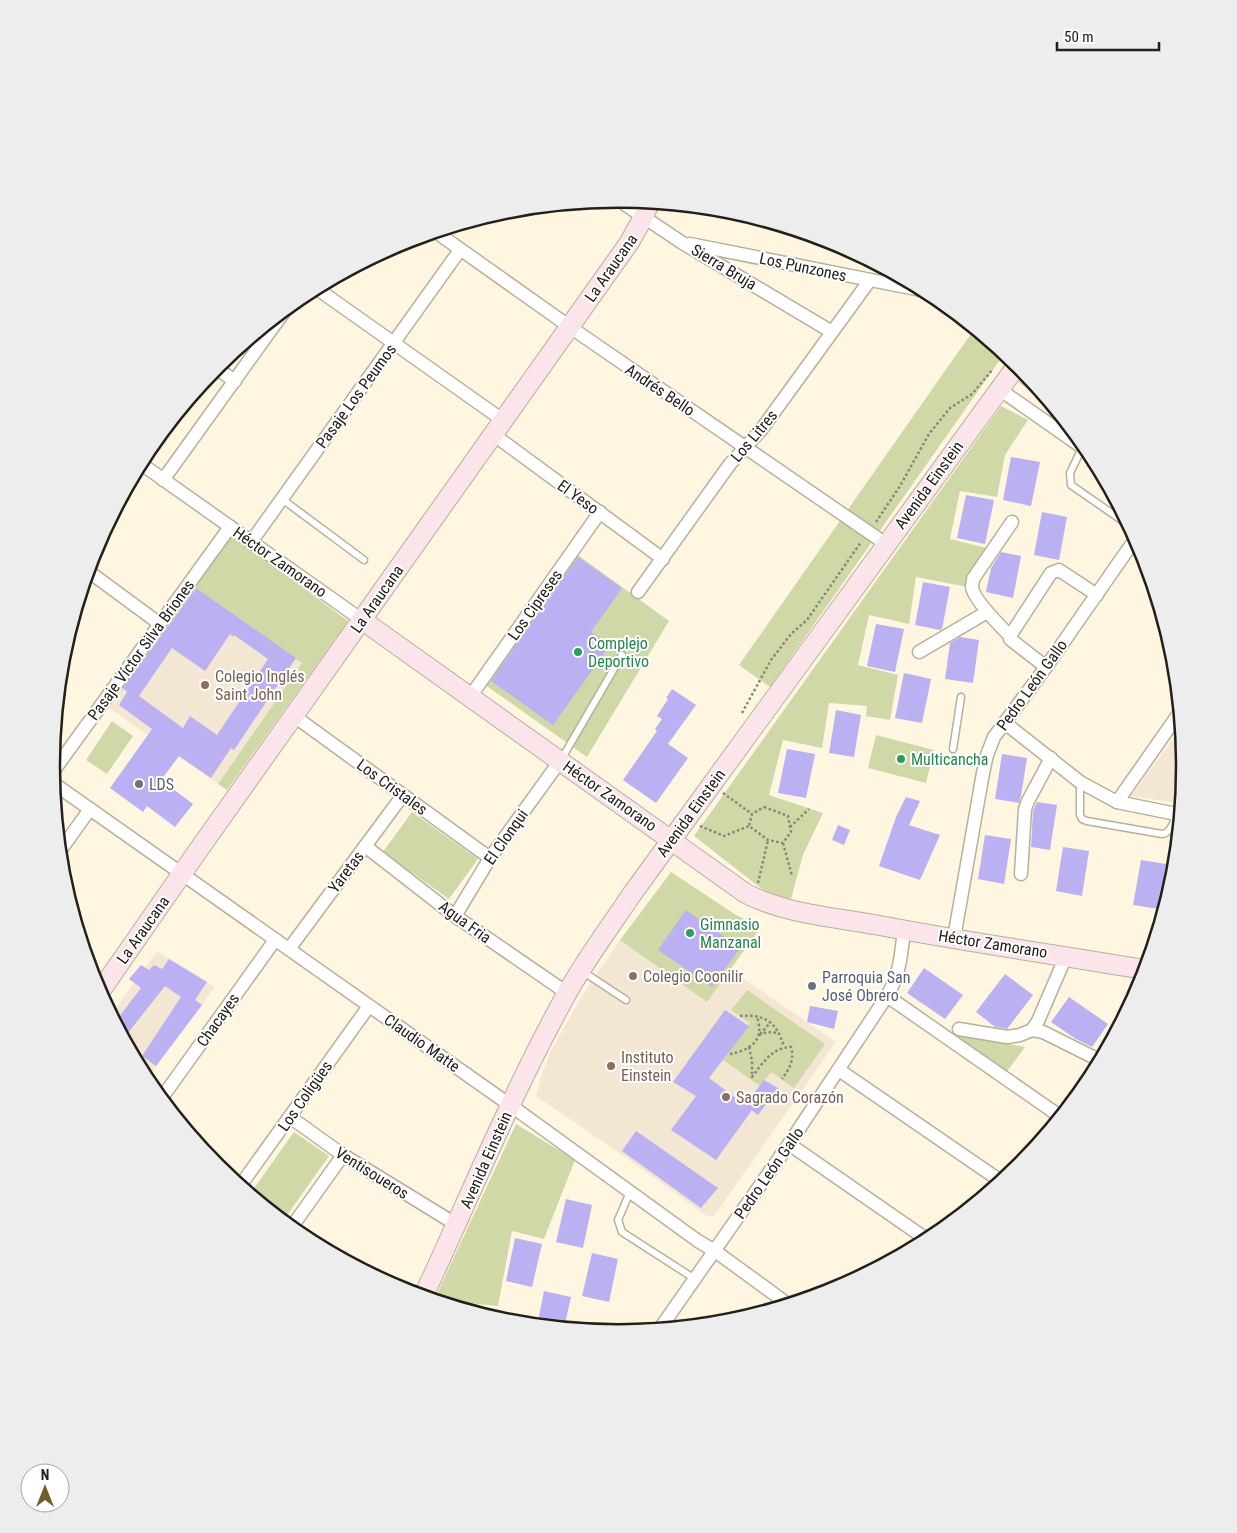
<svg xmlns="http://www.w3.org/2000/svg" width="1237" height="1533" viewBox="0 0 1237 1533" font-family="'Roboto Condensed',sans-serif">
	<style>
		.education { fill: #f3e7d3 }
		.green { fill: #d1d8a8 }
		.building { fill: #bbb0f1; fill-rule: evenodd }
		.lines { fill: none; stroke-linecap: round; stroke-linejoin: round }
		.lane-casing { stroke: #b8af9c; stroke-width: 9 }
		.street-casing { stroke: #b8af9c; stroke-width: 15 }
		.secondary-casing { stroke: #b8af9c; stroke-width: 21 }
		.path { stroke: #8b8577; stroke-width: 2.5; stroke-dasharray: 2.5 2.5; stroke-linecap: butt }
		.lane { stroke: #fff; stroke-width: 6 }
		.street { stroke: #fff; stroke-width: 12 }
		.secondary { stroke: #fbe4ea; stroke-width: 19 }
		.leisure-dot { fill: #2e9e5b; stroke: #fff; stroke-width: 2 }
		.education-dot { fill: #8d6e63; stroke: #fff; stroke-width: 2 }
		.worship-dot { fill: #6b7280; stroke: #fff; stroke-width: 2 }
		.labels { text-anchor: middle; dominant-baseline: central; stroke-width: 4; stroke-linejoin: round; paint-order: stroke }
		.street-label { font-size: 16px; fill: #232018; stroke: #fff }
		.leisure-label { font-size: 16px; fill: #27864d; stroke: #fff; text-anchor: start }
		.education-label { font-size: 16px; fill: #785e54; stroke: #fff; text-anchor: start }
		.worship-label { font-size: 16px; fill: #5b616d; stroke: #fff; text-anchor: start }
		.rim { fill: none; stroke: #232018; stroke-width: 2.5 }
	</style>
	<rect width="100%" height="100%" fill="#fff6e2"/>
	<g class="education">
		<polygon points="193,586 303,662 218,784 108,707"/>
		<polygon points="1182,727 1186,767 1182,804 1131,796"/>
		<polygon points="620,940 707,1002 730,969 836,1042 714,1216 707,1216 618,1152 536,1096 540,1079 550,1053 564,1027 587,988"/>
		<polygon points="157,951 215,987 146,1080 111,1015"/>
	</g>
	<g class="green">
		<polygon points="975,328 1004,353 1002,357 770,687 739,665"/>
		<polygon points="1025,372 1071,427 1019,382"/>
		<polygon points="1001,406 1028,420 1005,455 997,497 960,491 950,539 987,548 978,589 916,577 909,624 869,615 858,665 898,675 890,720 866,716 867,706 829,703 822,748 783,740 769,795 823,813 803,855 791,899 773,896 758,886 694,836"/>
		<polygon points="230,534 348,621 227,790 218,784 302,663 193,586"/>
		<polygon points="575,553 669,621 587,757 484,684"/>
		<polygon points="112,721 133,736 107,774 86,760"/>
		<polygon points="876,735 934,750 926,783 868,768"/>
		<polygon points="412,812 478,859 449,899 383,852"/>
		<polygon points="671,872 736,915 761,927 707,1002 620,940"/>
		<polygon points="747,990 825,1044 794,1088 771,1072 760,1086 723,1060 750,1023 731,1010"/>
		<polygon points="955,1034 1025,1047 1005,1074 952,1037"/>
		<polygon points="128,1046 145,1059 139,1067"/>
		<polygon points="516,1124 575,1160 544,1239 512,1231 498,1306 467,1303 464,1310 434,1300"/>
		<polygon points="294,1132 329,1156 283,1221 250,1194"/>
	</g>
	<g class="building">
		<polygon points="1011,457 1040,462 1031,506 1003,500"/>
		<polygon points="966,495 994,500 985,544 957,538"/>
		<polygon points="1042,512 1067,517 1059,560 1034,555"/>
		<polygon points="1001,552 1021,556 1013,598 986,592 991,568"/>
		<polygon points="578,557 622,588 591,632 610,645 553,725 491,681"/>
		<polygon points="923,582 950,587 942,629 940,630 915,625"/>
		<path d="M196,588L296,658L234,750L231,748L211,778L179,756L161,780L193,804L175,827L147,806L143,812L110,788L152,729L119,705L127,692L123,688ZM230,634L233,637L234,635L268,659L217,735L190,716L183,728L139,696L172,648L205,671Z"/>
		<polygon points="876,624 904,629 895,672 867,666"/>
		<polygon points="960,637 979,640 973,683 945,679 950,643"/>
		<polygon points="904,673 931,679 922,723 895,718"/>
		<polygon points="672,689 696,705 668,744 688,758 656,803 623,780 657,731 655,729 662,719 657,716 668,699 666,698"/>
		<polygon points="836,710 861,715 854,757 829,753"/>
		<polygon points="787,749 815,754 806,798 778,793"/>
		<polygon points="1002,754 1027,758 1021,796 1019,803 995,799"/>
		<polygon points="906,797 920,801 909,825 940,835 920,880 879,866 896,817"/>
		<polygon points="1037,802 1057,805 1050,850 1031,847 1033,811"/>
		<polygon points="838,825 850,830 844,845 832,840"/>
		<polygon points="985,835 1011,839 1004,884 978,879"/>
		<polygon points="1063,847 1089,851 1082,896 1056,891"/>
		<polygon points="1141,860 1166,864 1159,909 1133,905"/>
		<polygon points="686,910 740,948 712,987 658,950"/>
		<polygon points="169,959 207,982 195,1000 202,1005 156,1066 142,1056 181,997 165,986 124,1038 115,1022 141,988 129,979 141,965 149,970 154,965 162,969"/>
		<polygon points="924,968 963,995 945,1019 907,993"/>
		<polygon points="1005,974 1033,995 1007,1029 995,1027 976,1012"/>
		<polygon points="1069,997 1108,1024 1092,1047 1076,1039 1051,1022"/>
		<polygon points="810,1006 838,1011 834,1029 807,1022"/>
		<polygon points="725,1010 749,1026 709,1078 752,1110 716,1160 671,1130 696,1096 673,1082"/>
		<polygon points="764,1080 778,1088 758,1115 745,1105"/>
		<polygon points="636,1131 718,1188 701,1208 622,1151"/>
		<polygon points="566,1199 592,1205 583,1248 556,1242"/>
		<polygon points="515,1238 542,1244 532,1287 506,1281"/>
		<polygon points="592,1253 618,1259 609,1302 582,1296"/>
		<polygon points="544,1291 571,1297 564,1328 537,1326"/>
	</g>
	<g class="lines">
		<g class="lane-casing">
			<g id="lane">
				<polyline points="1083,446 1070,473 1071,485 1130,526"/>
				<polyline points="282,499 364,560"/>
				<polyline points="953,749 961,697"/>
				<polyline points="561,760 622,655"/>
				<path d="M1080,782V815L1082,819L1087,821L1162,834C1171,833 1173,822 1177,815"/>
				<polyline points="582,971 626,1000"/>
				<polyline points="630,1192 618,1220 622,1232 695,1279"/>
			</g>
		</g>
		<g class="street-casing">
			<g id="street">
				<polyline points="617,199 681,242 832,332"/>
				<polyline points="436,232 570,327 886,544"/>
				<polyline points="690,244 926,291"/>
				<polyline points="316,288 504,421"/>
				<polyline points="216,368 235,381"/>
				<polyline points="999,389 1092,454"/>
				<polyline points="494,435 663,559"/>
				<polyline points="140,463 362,620"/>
				<polyline points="163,480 286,309"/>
				<polyline points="251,542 460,250"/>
				<polyline points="88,571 160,624"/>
				<polyline points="638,592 730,464 761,430 870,280"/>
				<path d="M1010,636C1001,627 973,599 972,587C972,585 973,582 973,579L1012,522"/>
				<polyline points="919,652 987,612"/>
				<polyline points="1046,667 1010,639 1010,636 1051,573 1059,570 1097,595"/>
				<polyline points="470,697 600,512"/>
				<polyline points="294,716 490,858"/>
				<polyline points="1005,723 1080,782 1117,802 1181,815"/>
				<polyline points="52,773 230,527"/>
				<polyline points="53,783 510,1105 698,1241 715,1251 789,1305"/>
				<polyline points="1117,802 1180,712"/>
				<polyline points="365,846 455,916 567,993"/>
				<polyline points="60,851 90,809"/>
				<polyline points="1021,874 1025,809 1028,801 1051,758"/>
				<polyline points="455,916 490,858 560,761"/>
				<polyline points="954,938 983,773 987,755 994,737 1046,667 1136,538"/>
				<polyline points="289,949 403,795"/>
				<polyline points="1066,956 1038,1021 1032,1030 1043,1032 1101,1061"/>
				<polyline points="887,996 1061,1117"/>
				<polyline points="959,1029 1007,1037 1020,1035 1032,1030"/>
				<polyline points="839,1070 1002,1182"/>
				<polyline points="161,1099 275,940"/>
				<polyline points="290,1117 343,1155 457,1225"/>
				<polyline points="789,1144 929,1241"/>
				<polyline points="240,1186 369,1006"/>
				<polyline points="291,1228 343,1155"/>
				<path d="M659,1330L789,1144L887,996C900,974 901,956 904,930"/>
			</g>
		</g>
		<g class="secondary-casing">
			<g id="secondary">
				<path d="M362,620L745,893C785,914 833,917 877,925C966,942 1057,955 1147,970"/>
				<polyline points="99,993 197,852 629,243 643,218 650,202"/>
				<path d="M423,1297C470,1196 512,1093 566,995C585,960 610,927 632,894L1018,364"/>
			</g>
		</g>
		<g class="path">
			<polyline points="876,522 900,486 929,434 950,408 972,394 993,369"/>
			<polyline points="742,713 771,660 791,634 807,620 861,542"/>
			<polyline points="723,793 752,814"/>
			<polygon points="764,807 788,816 791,832 783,843 768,840 749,826 752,814"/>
			<polyline points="700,826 724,836 749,826"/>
			<polyline points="790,827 809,809"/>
			<polyline points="783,843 792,876"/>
			<polyline points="758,883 768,840"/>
			<path d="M740,1016C766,1014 777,1023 784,1047"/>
			<polyline points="760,1034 770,1023"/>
			<polyline points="759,1035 767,1032 779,1033"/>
			<path d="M749,1047L752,1061V1077C763,1063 771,1048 791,1047C795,1060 789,1069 782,1079"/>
			<path d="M730,1054C742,1052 757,1046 759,1033C760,1027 758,1021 757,1016"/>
		</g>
		<use href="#lane" class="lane"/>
		<use href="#street" class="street"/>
		<use href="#secondary" class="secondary"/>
	</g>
	<g class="leisure-dot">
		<circle cx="578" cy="652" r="5"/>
		<circle cx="901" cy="759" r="5"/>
		<circle cx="690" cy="933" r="5"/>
	</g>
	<g class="education-dot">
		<circle cx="205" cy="685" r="5"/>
		<circle cx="633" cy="976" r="5"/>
		<circle cx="611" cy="1066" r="5"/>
		<circle cx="726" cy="1097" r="5"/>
	</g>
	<g class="worship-dot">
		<circle cx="139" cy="784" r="5"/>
		<circle cx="812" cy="986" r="5"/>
	</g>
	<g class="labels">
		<g class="street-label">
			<text transform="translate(724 267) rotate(31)">Sierra Bruja</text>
			<text transform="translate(803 267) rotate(12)">Los Punzones</text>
			<text transform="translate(611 268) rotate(-55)">La Araucana</text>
			<text transform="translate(660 390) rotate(34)">Andrés Bello</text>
			<text transform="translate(356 396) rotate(-54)">Pasaje Los Peumos</text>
			<text transform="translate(754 436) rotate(-50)">Los Litres</text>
			<text transform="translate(929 485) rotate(-54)">Avenida Einstein</text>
			<text transform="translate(578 497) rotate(36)">El Yeso</text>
			<text transform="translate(280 562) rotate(35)">Héctor Zamorano</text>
			<text transform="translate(377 599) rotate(-55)">La Araucana</text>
			<text transform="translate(535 605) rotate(-55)">Los Cipreses</text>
			<text transform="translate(141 650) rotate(-54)">Pasaje Víctor Silva Briones</text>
			<text transform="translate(1032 685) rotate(-54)">Pedro León Gallo</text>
			<text transform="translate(392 787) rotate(36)">Los Cristales</text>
			<text transform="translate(610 796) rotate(35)">Héctor Zamorano</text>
			<text transform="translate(691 813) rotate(-54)">Avenida Einstein</text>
			<text transform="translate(506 837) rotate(-55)">El Clonqui</text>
			<text transform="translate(346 872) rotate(-53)">Yaretas</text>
			<text transform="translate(465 922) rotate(36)">Agua Fria</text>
			<text transform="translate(143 930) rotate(-55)">La Araucana</text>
			<text transform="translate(993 944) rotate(9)">Héctor Zamorano</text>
			<text transform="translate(218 1020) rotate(-55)">Chacayes</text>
			<text transform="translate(422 1043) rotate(35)">Claudio Matte</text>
			<text transform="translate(305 1096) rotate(-55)">Los Coligües</text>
			<text transform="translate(486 1160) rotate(-66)">Avenida Einstein</text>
			<text transform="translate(372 1173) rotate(32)">Ventisoueros</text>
			<text transform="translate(769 1173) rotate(-55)">Pedro León Gallo</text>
		</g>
		<g class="leisure-label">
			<text x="588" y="643">Complejo<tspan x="588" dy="18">Deportivo</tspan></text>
			<text x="911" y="759">Multicancha</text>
			<text x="700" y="924">Gimnasio<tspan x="700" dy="18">Manzanal</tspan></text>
		</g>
		<g class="education-label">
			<text x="215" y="676">Colegio Inglés<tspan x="215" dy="18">Saint John</tspan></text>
			<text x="643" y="976">Colegio Coonilir</text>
			<text x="621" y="1057">Instituto<tspan x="621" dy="18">Einstein</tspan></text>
			<text x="736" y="1097">Sagrado Corazón</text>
		</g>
		<g class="worship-label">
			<text x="149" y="784">LDS</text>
			<text x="822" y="977">Parroquia San<tspan x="822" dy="18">José Obrero</tspan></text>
		</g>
	</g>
	<path d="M0 0H1237V1533H0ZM60 766a558 558 0 1 1 1116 0a558 558 0 1 1-1116 0Z" fill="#ededed" fill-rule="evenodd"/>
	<path class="rim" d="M60 766a558 558 0 1 1 1116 0a558 558 0 1 1-1116 0Z"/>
	<g transform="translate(45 1488)"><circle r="24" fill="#ffffff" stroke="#a7a6a3"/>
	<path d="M0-4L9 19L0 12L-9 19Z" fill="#745c2d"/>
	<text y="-8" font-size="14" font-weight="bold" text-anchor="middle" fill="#232018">N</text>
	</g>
	<path d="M1057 42v8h102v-8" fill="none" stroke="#232018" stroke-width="2.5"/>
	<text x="1064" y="42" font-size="15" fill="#232018" stroke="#ffffff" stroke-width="4" paint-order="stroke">50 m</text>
</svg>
